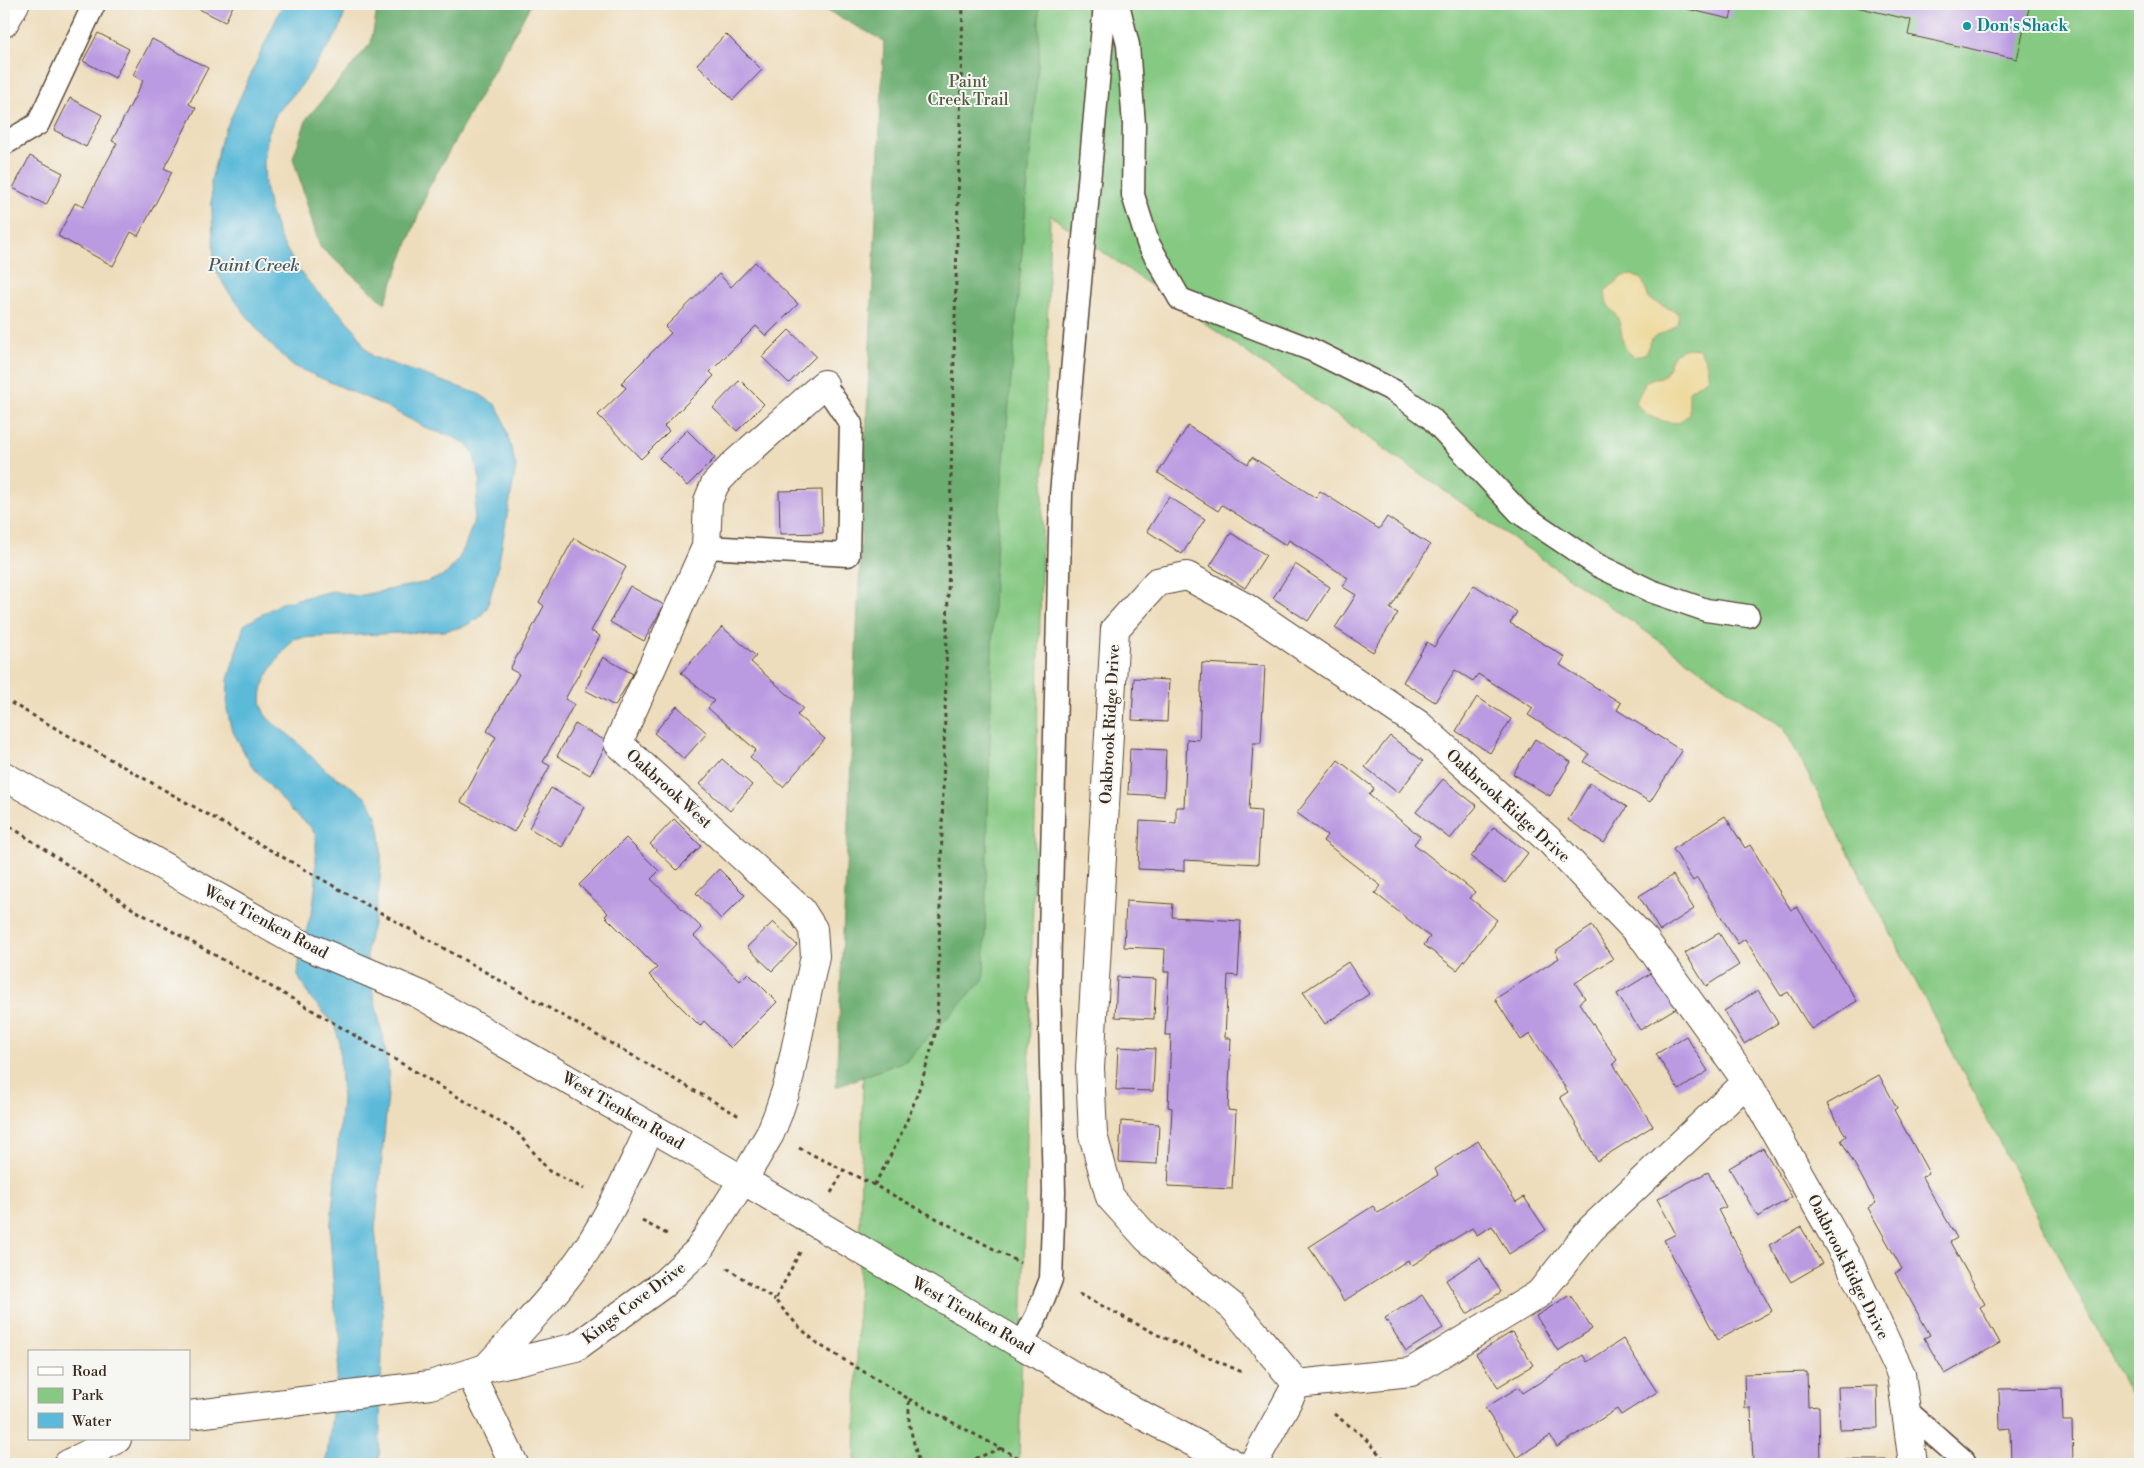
<svg xmlns="http://www.w3.org/2000/svg" width="2144" height="1468" viewBox="0 0 2144 1468" font-family="'Libre Bodoni',serif">
	<style>
		.green { fill: #86c983; stroke: #607a50 }
		.forest { fill: #6cad71; stroke: #546c48 }
		.sand { fill: #eeda9e; stroke: #94825e }
		.water { fill: #5bbad9; stroke: #4b727c }
		.building { fill: #ba9ae1 }
		.lines { fill: none; stroke-linecap: round; stroke-linejoin: round }
		.service-casing { stroke: #564536; stroke-width: 25 }
		.minor-casing { stroke: #564536; stroke-width: 30 }
		.secondary-casing { stroke: #564536; stroke-width: 30 }
		.path { stroke: #564536; stroke-width: 3; stroke-dasharray: 4 4; stroke-linecap: butt }
		.service { stroke: #fff; stroke-width: 22 }
		.minor { stroke: #fff; stroke-width: 28 }
		.secondary { stroke: #fff; stroke-width: 28 }
		.culture-dot { fill: #0f9aa8; stroke: #f6f6f2; stroke-width: 2 }
		.labels { text-anchor: middle; dominant-baseline: central; stroke-width: 4; stroke-linejoin: round; paint-order: stroke }
		.culture-label { font-size: 16px; font-weight: bold; fill: #0d838f; stroke: #f6f6f2; text-anchor: start }
		.park-label { font-size: 16px; fill: #525a3c; stroke: #f6f6f2 }
		.street-label { font-size: 16px; fill: #3b2a1e; stroke: #f6f6f2 }
		.water-label { font-size: 18px; font-style: italic; fill: #465c5f; stroke: #f6f6f2 }
	</style>
	<rect width="100%" height="100%" fill="#f6f6f2"/>
	<filter id="ink" filterUnits="userSpaceOnUse"><feTurbulence type="fractalNoise" baseFrequency=".02" numOctaves="2"/><feDisplacementMap in="SourceGraphic" scale="10" xChannelSelector="R" yChannelSelector="G"/><feConvolveMatrix kernelMatrix="1 2 1 2 8 2 1 2 1" color-interpolation-filters="sRGB"/></filter>
	<filter id="wash" filterUnits="userSpaceOnUse"><feTurbulence type="fractalNoise" baseFrequency=".0096" numOctaves="4" result="noise"/><feDisplacementMap in="SourceGraphic" scale="20" xChannelSelector="R" yChannelSelector="G"/><feGaussianBlur stdDeviation="1.12" result="paint"/><feColorMatrix in="noise" values="0 0 0 0 0 0 0 0 0 0 0 0 0 0 0 0 0 1.4 0 .05"/><feComposite in="paint" operator="in"/></filter>
	<g filter="url(#wash)">
		<rect width="100%" height="100%" fill="#eeddbc"/>
		<polygon class="green" points="885,4 2140,4 2140,1413 1784,728 1050,215 1019,1464 855,1464"/>
		<g class="forest">
			<polygon points="378,4 531,4 429,187 385,303 320,247 293,158 307,118 371,43"/>
			<polygon points="815,4 1039,4 1039,54 994,577 984,979 907,1060 836,1087 884,41"/>
		</g>
		<g class="sand">
			<path d="M1632,275L1642,279L1649,299L1678,313C1682,330 1662,331 1651,339L1646,353L1635,357C1619,348 1624,334 1618,319C1612,306 1606,310 1605,291L1623,276Z"/>
			<path d="M1688,348L1699,349C1705,359 1709,366 1708,378L1689,391V414L1679,423C1662,422 1645,418 1636,402L1646,381L1664,376C1674,362 1668,352 1688,348Z"/>
		</g>
		<path class="water" d="M283,4H345V12L339,31L301,86L276,114L268,134L264,162L265,186L270,210L280,238L297,268L317,292L338,311L357,332L363,345L373,357L479,394L496,405L503,418L516,467L497,572L487,608L479,618L463,627L444,631L295,638C279,656 254,685 263,710C267,722 281,728 290,736C303,746 313,760 326,770C339,781 358,788 368,801C389,828 380,889 374,920C372,931 366,945 367,957C371,1000 388,1040 389,1084L375,1229L383,1314L379,1464H326L341,1340L335,1309L330,1234L342,1099L339,1040L334,1024L310,997L298,976L300,953L313,907L316,880V836L310,826L293,812L251,765L231,728L227,709L228,680L244,625L281,603L332,591L357,596L428,582L446,574L457,562L465,546L473,523L480,479L473,452L465,443L449,435L430,430L385,406L291,365L265,339L227,290L214,267L211,181L222,137Z"/>
		<g id="blocks">
			<g class="building">
				<polygon points="189,4 234,4 225,22"/>
				<polygon points="1666,4 1734,4 1730,19"/>
				<polygon points="1844,4 2030,4 2017,59 1908,35 1911,20"/>
				<polygon points="98,33 129,49 115,78 83,61"/>
				<polygon points="726,34 762,70 733,100 697,64"/>
				<polygon points="152,39 208,68 189,104 196,108 164,168 172,172 138,236 131,232 113,266 58,236 75,203 83,207 117,143 112,141 143,81 133,75"/>
				<polygon points="70,98 102,115 86,147 54,130"/>
				<polygon points="30,156 63,173 46,205 13,188"/>
				<polygon points="755,262 798,304 766,336 756,326 710,372 714,376 664,426 669,431 641,459 598,415 626,388 621,383 671,333 665,327 719,274 731,287"/>
				<polygon points="789,330 816,356 789,383 762,357"/>
				<polygon points="740,380 764,404 737,431 713,408"/>
				<polygon points="1188,426 1248,464 1252,457 1316,498 1320,491 1379,529 1387,517 1430,545 1390,609 1398,613 1373,652 1335,628 1356,595 1343,587 1348,578 1289,540 1286,545 1222,505 1218,511 1158,473"/>
				<polygon points="687,430 715,458 687,486 659,458"/>
				<polygon points="822,490 823,533 780,534 779,491"/>
				<polygon points="1169,497 1205,519 1182,554 1147,531"/>
				<polygon points="1231,533 1266,555 1245,588 1210,566"/>
				<polygon points="574,538 626,567 591,631 600,636 565,699 574,704 543,762 550,766 514,832 461,802 496,737 487,731 519,674 510,669 544,606 539,602"/>
				<polygon points="1295,564 1330,587 1308,621 1273,598"/>
				<polygon points="1474,585 1517,612 1510,623 1565,657 1560,665 1621,703 1617,710 1682,751 1650,802 1584,762 1589,754 1528,715 1533,708 1478,674 1473,681 1455,670 1435,702 1403,682 1427,642 1434,647"/>
				<polygon points="630,586 664,605 644,641 610,622"/>
				<polygon points="722,627 756,656 751,662 803,708 797,715 825,739 783,787 750,757 756,750 708,708 714,701 681,673"/>
				<polygon points="603,657 633,674 615,706 585,690"/>
				<polygon points="1202,663 1265,666 1261,743 1253,743 1249,810 1261,811 1258,864 1184,860 1184,871 1138,869 1140,821 1176,823 1176,807 1184,807 1187,739 1199,740"/>
				<polygon points="1134,678 1169,680 1167,722 1132,720"/>
				<polygon points="1477,697 1511,719 1490,753 1456,731"/>
				<polygon points="677,706 707,733 684,759 654,733"/>
				<polygon points="575,724 608,742 590,775 557,756"/>
				<polygon points="1390,736 1423,761 1398,793 1365,767"/>
				<polygon points="1535,739 1571,762 1550,796 1513,774"/>
				<polygon points="1130,748 1166,750 1164,796 1128,794"/>
				<polygon points="722,759 752,785 730,811 700,784"/>
				<polygon points="1338,760 1374,788 1369,795 1420,836 1414,844 1475,892 1470,898 1497,920 1457,970 1424,945 1430,937 1375,893 1381,886 1323,841 1327,835 1297,813"/>
				<polygon points="1443,779 1477,806 1450,839 1416,812"/>
				<polygon points="1590,783 1627,807 1604,843 1568,820"/>
				<polygon points="551,788 584,807 562,847 529,828"/>
				<polygon points="1725,816 1745,848 1750,845 1791,910 1797,907 1857,1001 1811,1029 1788,992 1781,996 1745,939 1738,944 1697,878 1693,881 1673,849"/>
				<polygon points="674,819 701,846 677,870 650,844"/>
				<polygon points="1494,827 1528,853 1505,883 1471,857"/>
				<polygon points="626,838 659,871 651,879 702,928 694,936 740,981 748,973 777,1002 731,1048 704,1021 700,1026 649,975 657,968 605,916 608,913 579,885"/>
				<polygon points="719,869 745,895 721,919 696,893"/>
				<polygon points="1673,875 1694,909 1660,931 1639,896"/>
				<polygon points="1126,901 1173,904 1172,917 1241,921 1238,976 1228,975 1225,1038 1231,1038 1228,1110 1236,1111 1232,1189 1168,1186 1172,1108 1168,1107 1171,1035 1165,1035 1169,972 1164,972 1165,949 1124,947"/>
				<polygon points="773,922 797,945 772,971 747,947"/>
				<polygon points="1592,926 1613,959 1575,983 1585,998 1579,1003 1617,1060 1613,1064 1653,1126 1597,1161 1560,1097 1568,1092 1530,1034 1521,1040 1495,999 1559,958 1555,951"/>
				<polygon points="1719,933 1739,965 1706,986 1685,953"/>
				<polygon points="1348,962 1369,994 1325,1024 1303,992"/>
				<polygon points="1653,972 1676,1008 1640,1030 1617,994"/>
				<polygon points="1117,977 1156,979 1154,1019 1115,1017"/>
				<polygon points="1758,990 1778,1023 1744,1044 1724,1011"/>
				<polygon points="1686,1036 1708,1071 1679,1090 1656,1054"/>
				<polygon points="1118,1047 1155,1049 1153,1091 1116,1090"/>
				<polygon points="1879,1075 1897,1108 1894,1110 1929,1173 1922,1177 1957,1238 1950,1242 1985,1304 1980,1307 2000,1343 1945,1374 1924,1338 1930,1335 1895,1273 1902,1269 1868,1208 1876,1203 1841,1140 1846,1136 1827,1104"/>
				<polygon points="1121,1121 1159,1124 1157,1164 1119,1162"/>
				<polygon points="1478,1141 1516,1202 1524,1197 1546,1230 1509,1254 1492,1226 1477,1235 1472,1228 1411,1266 1408,1260 1344,1301 1309,1247 1373,1206 1378,1213 1438,1175 1435,1169"/>
				<polygon points="1763,1148 1792,1197 1758,1217 1729,1168"/>
				<polygon points="1708,1172 1726,1207 1718,1210 1772,1311 1718,1340 1664,1240 1676,1234 1657,1199"/>
				<polygon points="1801,1227 1822,1264 1791,1282 1769,1245"/>
				<polygon points="1480,1258 1501,1292 1467,1314 1446,1280"/>
				<polygon points="1422,1295 1443,1328 1406,1351 1385,1318"/>
				<polygon points="1570,1295 1592,1329 1558,1351 1536,1316"/>
				<polygon points="1512,1332 1533,1365 1498,1387 1476,1354"/>
				<polygon points="1623,1339 1657,1392 1621,1415 1617,1409 1557,1447 1550,1436 1517,1458 1485,1408 1519,1387 1523,1393 1583,1355 1587,1362"/>
				<polygon points="1807,1372 1808,1407 1819,1406 1820,1464 1753,1464 1751,1408 1745,1408 1744,1374"/>
				<polygon points="1877,1386 1878,1429 1840,1430 1838,1387"/>
				<polygon points="2062,1388 2063,1421 2072,1421 2073,1464 2011,1464 2010,1428 2000,1429 1999,1389"/>
				<rect x="1846" y="1460" width="41" height="4"/>
			</g>
		</g>
	</g>
	<g filter="url(#ink)">
		<use href="#blocks" fill-opacity="0" stroke="#564536" stroke-width="1"/>
		<g class="lines">
			<g class="service-casing">
				<g id="service">
					<polyline points="1118,4 1128,45 1134,125 1133,195 1148,243 1180,299 1312,350 1394,391 1431,418 1520,513 1597,565 1651,591 1706,610 1748,616"/>
					<polyline points="4,144 38,124 94,4"/>
					<polyline points="706,547 848,555 851,424 824,384"/>
					<polyline points="1022,1344 1037,1315 1051,1279 1054,1192 1049,977 1061,494 1105,4"/>
					<polyline points="1907,1411 1964,1461 1964,1464"/>
				</g>
			</g>
			<g class="minor-casing">
				<g id="minor">
					<polyline points="4,23 15,4"/>
					<polyline points="1747,1082 1591,1229 1539,1294 1411,1372 1297,1384 1233,1307 1148,1239 1110,1197 1093,1135 1090,1068 1115,629 1157,582 1187,576 1245,607 1418,724 1551,842 1645,940 1747,1082 1850,1264 1901,1374 1913,1464"/>
					<path d="M486,1368C521,1330 558,1293 587,1249C612,1211 631,1168 651,1127"/>
					<polyline points="470,1373 514,1464"/>
					<polyline points="189,1415 430,1385 486,1368 576,1347 662,1285 698,1251 743,1180 770,1134 778,1114 788,1084 815,956 813,929 801,910 618,743 706,547 708,501 715,484 732,466 824,384"/>
					<polyline points="68,1464 117,1439"/>
					<polyline points="1253,1464 1297,1384"/>
				</g>
			</g>
			<g class="secondary-casing">
				<polyline id="secondary" points="4,776 295,941 419,994 743,1180 1123,1405 1234,1464"/>
			</g>
			<g class="path">
				<polyline points="4,699 741,1117"/>
				<polyline points="4,822 133,909 300,1003 517,1132 549,1171 584,1189"/>
				<polyline points="799,1148 874,1185 1020,1263"/>
				<path d="M874,1185C906,1131 922,1087 937,1027L963,4"/>
				<polyline points="831,1193 844,1170"/>
				<polyline points="642,1221 667,1234"/>
				<polyline points="800,1252 775,1300 799,1327 818,1344 909,1399 909,1423 919,1464"/>
				<polyline points="727,1268 775,1300"/>
				<polyline points="1079,1294 1158,1335 1242,1372"/>
				<polyline points="909,1399 1030,1464"/>
				<polyline points="1334,1414 1363,1436 1388,1464"/>
				<polyline points="969,1464 977,1458 1001,1448"/>
			</g>
			<use href="#service" class="service"/>
			<use href="#minor" class="minor"/>
			<use href="#secondary" class="secondary"/>
		</g>
	</g>
	<circle class="culture-dot" cx="1967" cy="26" r="5"/>
	<g class="labels">
		<g class="culture-label">
			<text x="1977" y="26">Don's Shack</text>
		</g>
		<g class="park-label">
			<text x="968" y="82">Paint<tspan x="968" dy="18">Creek Trail</tspan></text>
		</g>
		<g class="street-label">
			<text transform="translate(1110 724) rotate(-87)">Oakbrook Ridge Drive</text>
			<text transform="translate(669 789) rotate(42)">Oakbrook West</text>
			<text transform="translate(1508 806) rotate(42)">Oakbrook Ridge Drive</text>
			<text transform="translate(266 922) rotate(28)">West Tienken Road</text>
			<text transform="translate(623 1111) rotate(30)">West Tienken Road</text>
			<text transform="translate(1848 1267) rotate(63)">Oakbrook Ridge Drive</text>
			<text transform="translate(634 1303) rotate(-37)">Kings Cove Drive</text>
			<text transform="translate(973 1316) rotate(30)">West Tienken Road</text>
		</g>
		<g class="water-label">
			<text x="254" y="265">Paint Creek</text>
		</g>
	</g>
	<rect width="2144" height="1468" fill="none" stroke="#f6f6f2" stroke-width="20"/>
	<rect x="28" y="1350" width="162" height="90" fill="#f6f6f2" stroke="#aba49d"/>
	<rect x="38" y="1367" width="25" height="8" fill="#ffffff" stroke="#aba49d"/>
	<text x="72" y="1376" font-size="15" fill="#3b2a1e">Road</text>
	<rect x="38" y="1388" width="25" height="15" fill="#86c983" stroke="#aba49d"/>
	<text x="72" y="1400" font-size="15" fill="#3b2a1e">Park</text>
	<rect x="38" y="1413" width="25" height="15" fill="#5bbad9" stroke="#aba49d"/>
	<text x="72" y="1426" font-size="15" fill="#3b2a1e">Water</text>
</svg>
